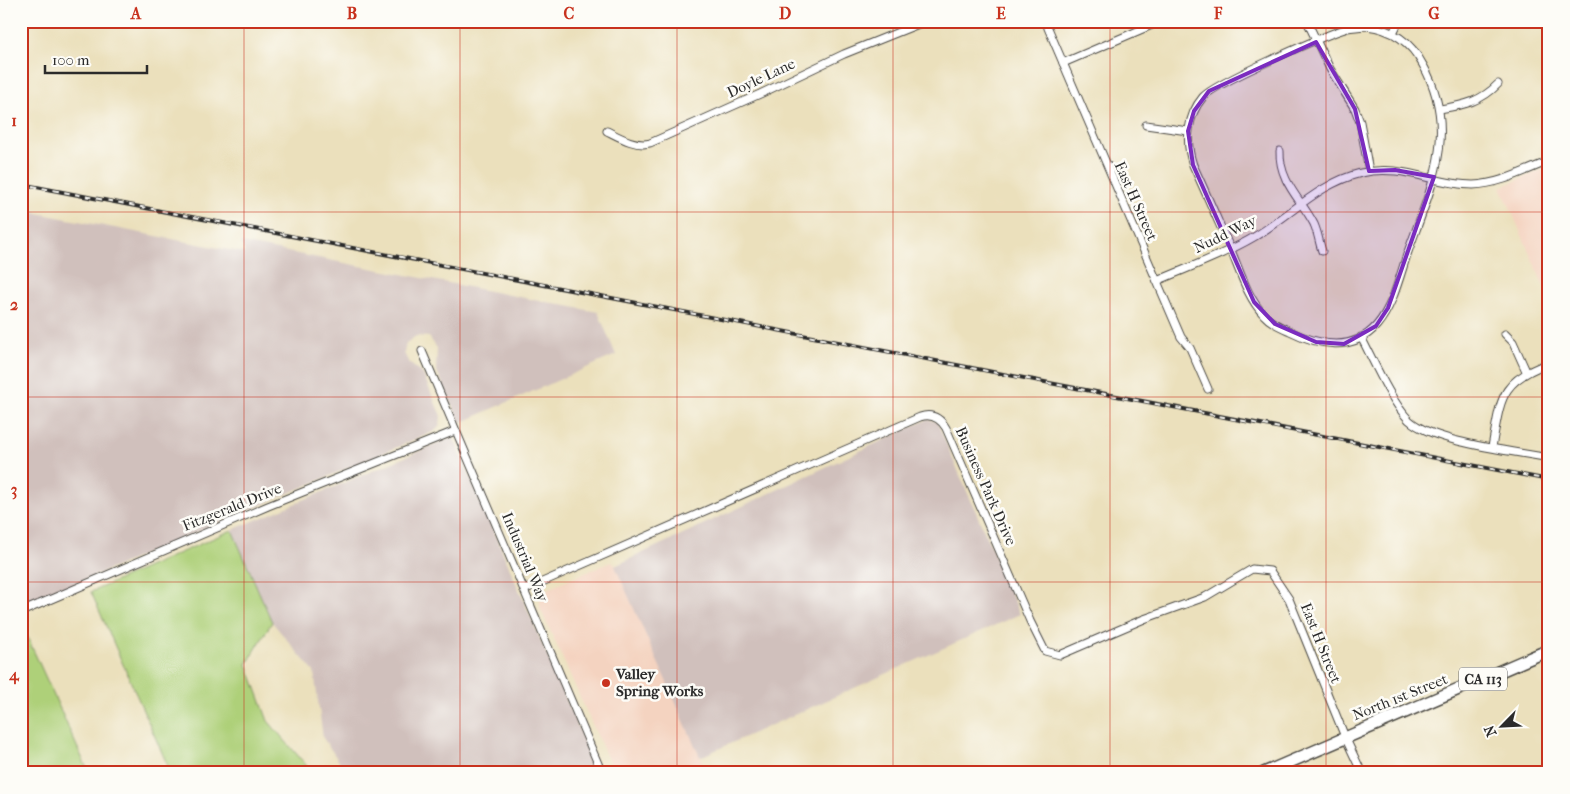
<svg xmlns="http://www.w3.org/2000/svg" width="1570" height="794" viewBox="0 0 1570 794" font-family="'IM FELL French Canon',serif">
	<style>
		.built { fill: #f4d3c0 }
		.industrial { fill: #d0c0bc }
		.green { fill: #aed079; stroke: #6c7e52 }
		.lines { fill: none; stroke-linecap: round; stroke-linejoin: round }
		.minor-casing { stroke: #484641; stroke-width: 9 }
		.primary-casing { stroke: #484641; stroke-width: 14 }
		.minor { stroke: #fff; stroke-width: 7 }
		.primary { stroke: #fff; stroke-width: 11 }
		.rail-casing { stroke: #2b2b2b; stroke-width: 4 }
		.rail { stroke: #fdfcf7; stroke-width: 2; stroke-dasharray: 5.5; stroke-linecap: butt }
		.marked { fill: #7b2cbf; fill-opacity: 0.2; stroke: #7b2cbf; stroke-width: 4; stroke-linejoin: round }
		.grid { fill: none; stroke: #c8321e; stroke-width: 1; stroke-opacity: 0.55 }
		.poi-dot { fill: #c8321e; stroke: #fdfcf7; stroke-width: 2 }
		.labels { text-anchor: middle; dominant-baseline: central; stroke-width: 5; stroke-linejoin: round; paint-order: stroke }
		.shield { fill: #fdfcf7; stroke: #6a6a68; stroke-width: 1 }
		.shield-label { font-size: 14px; font-weight: bold; fill: #2b2b2b }
		.street-label { font-size: 15px; fill: #2b2b2b; stroke: #fdfcf7 }
		.poi-label { font-size: 15px; font-weight: bold; fill: #2b2b2b; stroke: #fdfcf7; text-anchor: start }
		.neatline { fill: none; stroke: #c8321e; stroke-width: 2 }
		.grid-label { font-size: 16px; text-anchor: middle; font-weight: bold; fill: #c8321e }
	</style>
	<rect width="100%" height="100%" fill="#fdfcf7"/>
	<filter id="ink" filterUnits="userSpaceOnUse"><feTurbulence type="fractalNoise" baseFrequency=".02" numOctaves="2"/><feDisplacementMap in="SourceGraphic" scale="10" xChannelSelector="R" yChannelSelector="G"/><feConvolveMatrix kernelMatrix="1 2 1 2 8 2 1 2 1" color-interpolation-filters="sRGB"/></filter>
	<filter id="wash" filterUnits="userSpaceOnUse"><feTurbulence type="fractalNoise" baseFrequency=".0096" numOctaves="4" result="noise"/><feDisplacementMap in="SourceGraphic" scale="20" xChannelSelector="R" yChannelSelector="G"/><feGaussianBlur stdDeviation="1.12" result="paint"/><feColorMatrix in="noise" values="0 0 0 0 0 0 0 0 0 0 0 0 0 0 0 0 0 1.4 0 .05"/><feComposite in="paint" operator="in"/></filter>
	<g filter="url(#wash)">
		<rect width="100%" height="100%" fill="#ebe0bc"/>
		<g class="built">
			<polygon points="1549,167 1549,298 1501,187"/>
			<polygon points="611,562 616,565 708,773 614,773 540,608 540,596 545,590"/>
		</g>
		<g class="industrial">
			<polygon points="21,210 245,253 241,243 598,312 616,355 460,423 436,369 437,348 429,337 416,336 406,343 404,353 409,363 423,374 441,416 440,425 435,431 21,607"/>
			<polygon points="928,419 937,422 1020,614 700,757 615,566"/>
			<polygon points="453,437 542,643 598,773 347,773 323,738 314,672 272,622 232,530"/>
		</g>
		<g class="green">
			<polygon points="232,530 272,622 247,664 268,721 313,773 171,773 91,592"/>
			<polygon points="21,623 89,773 22,773"/>
		</g>
	</g>
	<g filter="url(#ink)">
		<g class="lines">
			<g class="minor-casing">
				<g id="minor">
					<polyline points="1045,21 1181,337 1190,348 1208,389"/>
					<polyline points="1307,21 1330,69 1355,109 1360,122 1369,171"/>
					<path d="M1367,26C1393,29 1411,42 1423,65C1459,129 1432,186 1409,249C1400,274 1394,305 1377,325C1353,353 1318,345 1290,331C1281,327 1271,323 1264,315C1247,297 1240,271 1230,248C1218,221 1206,193 1193,165C1185,142 1187,116 1203,97C1215,83 1327,34 1348,28C1355,27 1361,26 1367,26Z"/>
					<polyline points="1393,33 1399,21"/>
					<polyline points="1063,63 1161,21"/>
					<path d="M1440,109C1463,105 1481,102 1498,84"/>
					<polyline points="1146,125 1188,131"/>
					<path d="M607,131C619,137 636,147 650,143L760,94L844,54L926,21"/>
					<path d="M1280,151C1279,182 1301,199 1314,224C1318,233 1319,242 1322,251"/>
					<path d="M1157,281C1189,267 1224,255 1254,237C1290,216 1319,183 1361,173C1403,163 1434,185 1473,185C1500,184 1524,171 1549,161"/>
					<polyline points="1505,334 1513,342 1526,371"/>
					<path d="M1361,337C1373,360 1392,403 1409,420C1434,443 1514,451 1549,458"/>
					<polyline points="422,351 602,773"/>
					<path d="M1492,447C1501,399 1499,381 1549,363"/>
					<path d="M524,590L920,417C932,413 940,418 946,428L1030,621L1045,651L1060,655L1144,619L1205,597L1252,569L1270,571L1289,599L1345,737L1362,773"/>
					<polyline points="21,612 268,506 455,431"/>
				</g>
			</g>
			<g class="primary-casing">
				<polyline id="primary" points="1264,773 1549,650"/>
			</g>
			<use href="#minor" class="minor"/>
			<use href="#primary" class="primary"/>
			<g class="rail-casing">
				<path id="rail" d="M21,184C531,281 1039,382 1549,480"/>
			</g>
			<use href="#rail" class="rail"/>
		</g>
	</g>
	<path class="marked" d="M1316,42L1355,109L1369,171L1395,170L1434,177L1388,308L1376,326L1344,344L1316,342L1275,324L1254,302L1193,165L1188,131L1194,111L1209,91Z"/>
	<path class="grid" d="M244,21V773M460,21V773M677,21V773M893,21V773M1110,21V773M1326,21V773M21,212H1549M21,397H1549M21,582H1549"/>
	<circle class="poi-dot" cx="606" cy="683" r="5"/>
	<g class="labels">
		<rect class="shield" x="1459" y="667.5" width="48" height="23" rx="4"/>
		<g class="shield-label">
			<text x="1483" y="679">CA 113</text>
		</g>
		<g class="street-label">
			<text transform="translate(761 78) rotate(-25)">Doyle Lane</text>
			<text transform="translate(1136 201) rotate(66)">East H Street</text>
			<text transform="translate(1225 234) rotate(-26)">Nudd Way</text>
			<text transform="translate(986 486) rotate(66)">Business Park Drive</text>
			<text transform="translate(232 507) rotate(-22)">Fitzgerald Drive</text>
			<text transform="translate(525 557) rotate(67)">Industrial Way</text>
			<text transform="translate(1321 643) rotate(68)">East H Street</text>
			<text transform="translate(1400 697) rotate(-22)">North 1st Street</text>
		</g>
		<g class="poi-label">
			<text x="616" y="674">Valley<tspan x="616" dy="17">Spring Works</tspan></text>
		</g>
	</g>
	<rect width="1570" height="794" fill="none" stroke="#fdfcf7" stroke-width="55"/>
	<g transform="translate(1502 726) rotate(246)" stroke="#fdfcf7" stroke-width="4" paint-order="stroke">
	<path d="M0-4L9 19L0 12L-9 19Z" fill="#2b2b2b"/>
	<text y="-8" font-size="14" font-weight="bold" text-anchor="middle" fill="#2b2b2b">N</text>
	</g>
	<path d="M45 65v8h102v-8" fill="none" stroke="#2b2b2b" stroke-width="2.5"/>
	<text x="52" y="65" font-size="15" fill="#2b2b2b" stroke="#fdfcf7" stroke-width="4" paint-order="stroke">100 m</text>
	<rect x="28" y="28" width="1514" height="738" class="neatline"/>
	<g class="grid-label">
		<text x="136" y="19">A</text>
		<text x="352" y="19">B</text>
		<text x="569" y="19">C</text>
		<text x="785" y="19">D</text>
		<text x="1001" y="19">E</text>
		<text x="1218" y="19">F</text>
		<text x="1434" y="19">G</text>
		<text x="14" y="126">1</text>
		<text x="14" y="310">2</text>
		<text x="14" y="495">3</text>
		<text x="14" y="680">4</text>
	</g>
</svg>
